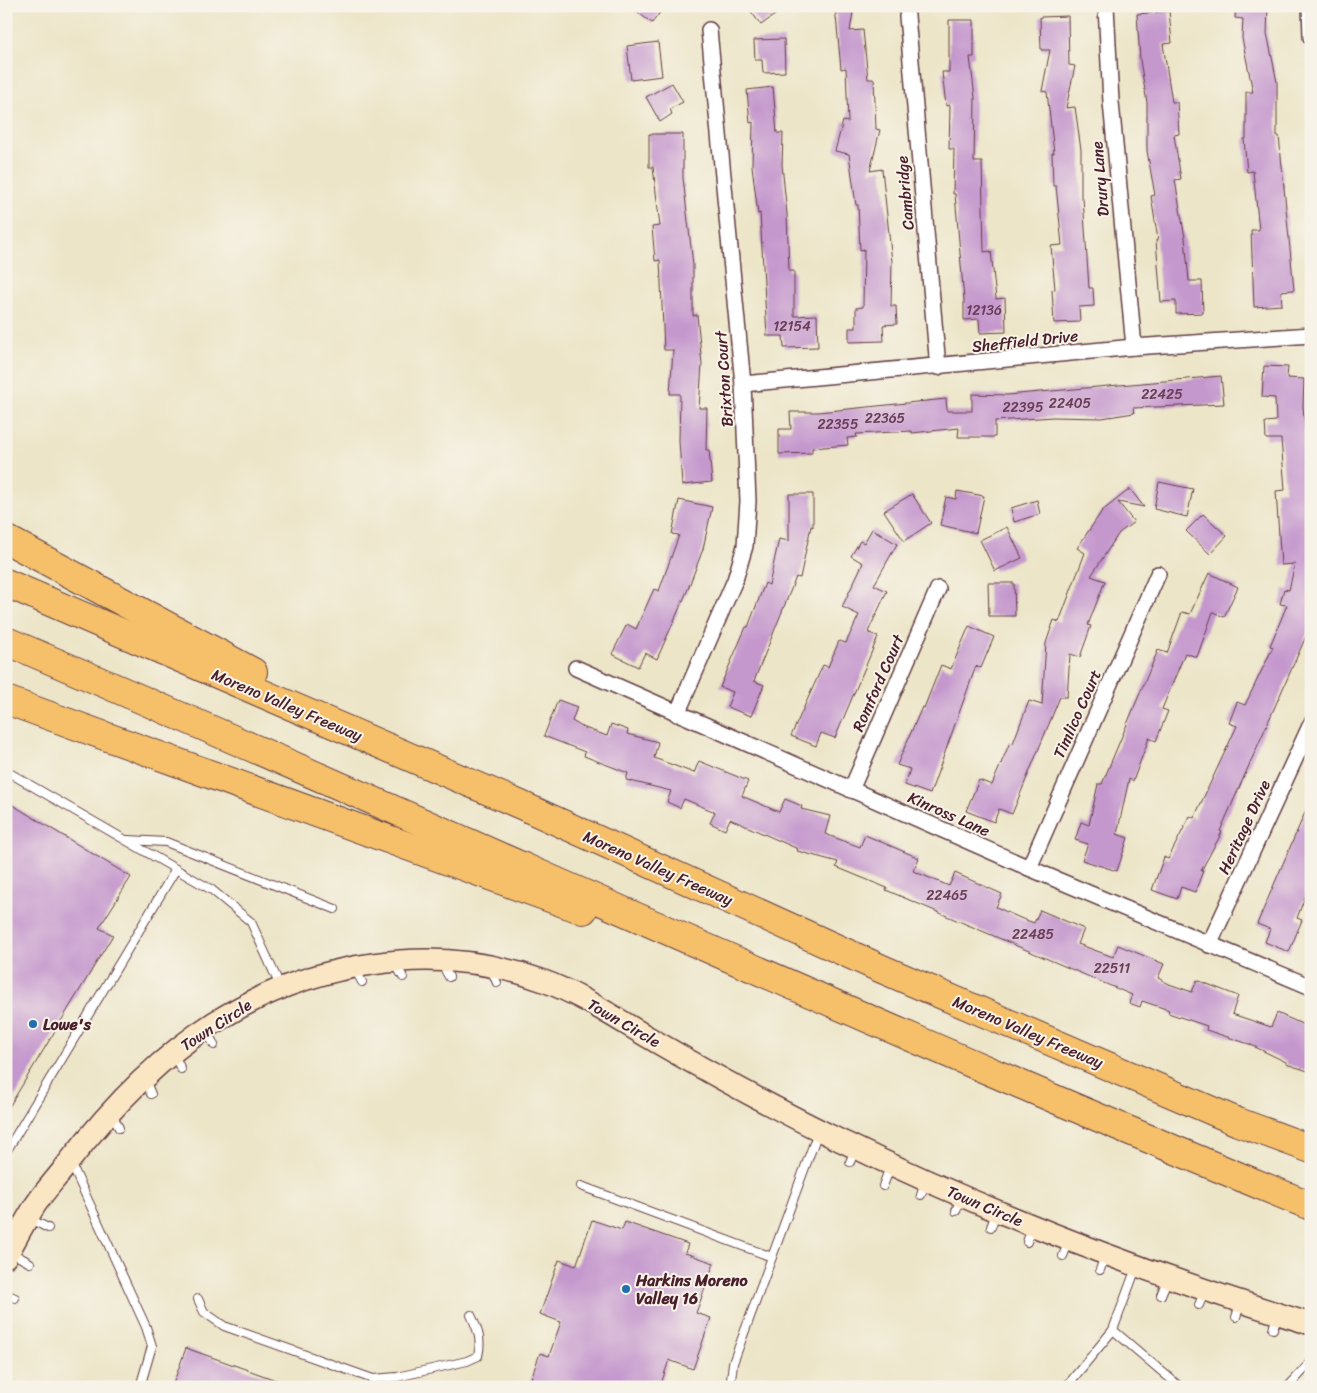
<svg xmlns="http://www.w3.org/2000/svg" width="1317" height="1393" viewBox="0 0 1317 1393" font-family="Sriracha,sans-serif">
	<style>
		.building { fill: #c497cd }
		.lines { fill: none; stroke-linecap: round; stroke-linejoin: round }
		.lane-casing { stroke: #623d43; stroke-width: 10 }
		.street-casing { stroke: #623d43; stroke-width: 18 }
		.secondary-casing { stroke: #623d43; stroke-width: 24 }
		.highway-casing { stroke: #623d43; stroke-width: 30 }
		.lane { stroke: #fff; stroke-width: 8 }
		.street { stroke: #fff; stroke-width: 15 }
		.secondary { stroke: #fbe6c4; stroke-width: 21 }
		.highway { stroke: #f6c06b; stroke-width: 28 }
		.poi-dot { fill: #1f6fb2; stroke: #f7f3e8; stroke-width: 2 }
		.labels { text-anchor: middle; dominant-baseline: central; stroke-width: 4; stroke-linejoin: round; paint-order: stroke }
		.number-label { font-size: 14px; fill: #683d54 }
		.street-label { font-size: 16px; fill: #4a1f2b; stroke: #f7f3e8 }
		.poi-label { font-size: 16px; font-weight: bold; fill: #4a1f2b; stroke: #f7f3e8; text-anchor: start }
	</style>
	<rect width="100%" height="100%" fill="#f7f3e8"/>
	<filter id="ink" filterUnits="userSpaceOnUse"><feTurbulence type="fractalNoise" baseFrequency=".02" numOctaves="2"/><feDisplacementMap in="SourceGraphic" scale="10" xChannelSelector="R" yChannelSelector="G"/><feConvolveMatrix kernelMatrix="1 2 1 2 8 2 1 2 1" color-interpolation-filters="sRGB"/></filter>
	<filter id="wash" filterUnits="userSpaceOnUse"><feTurbulence type="fractalNoise" baseFrequency=".0096" numOctaves="4" result="noise"/><feDisplacementMap in="SourceGraphic" scale="20" xChannelSelector="R" yChannelSelector="G"/><feGaussianBlur stdDeviation="1.12" result="paint"/><feColorMatrix in="noise" values="0 0 0 0 0 0 0 0 0 0 0 0 0 0 0 0 0 1.4 0 .05"/><feComposite in="paint" operator="in"/></filter>
	<g filter="url(#wash)">
		<rect width="100%" height="100%" fill="#ece5c8"/>
		<g id="blocks">
			<g class="building">
				<polygon points="629,6 665,6 652,23"/>
				<polygon points="747,6 787,6 761,25"/>
				<polygon points="835,6 854,6 850,31 863,30 868,79 874,79 876,129 880,130 870,171 882,169 892,262 891,306 896,306 897,324 883,325 884,341 849,342 849,328 856,328 856,308 863,307 864,249 860,250 858,205 856,205 849,154 835,151 843,121 848,122 846,68 841,69"/>
				<polygon points="1236,6 1268,6 1267,33 1277,82 1277,136 1279,136 1294,290 1281,291 1282,305 1254,307 1251,230 1259,230 1253,171 1247,172 1244,139 1246,139 1246,92 1253,92 1242,38 1243,19 1235,18"/>
				<polygon points="1169,11 1172,43 1163,44 1172,102 1177,102 1179,134 1174,135 1181,179 1175,180 1185,238 1189,281 1202,281 1203,313 1176,314 1176,301 1161,302 1156,240 1158,240 1151,196 1155,195 1147,151 1147,103 1140,60 1137,14"/>
				<polygon points="1068,16 1069,65 1075,66 1066,108 1075,107 1081,150 1081,199 1083,198 1089,288 1093,288 1094,306 1079,307 1080,322 1054,323 1052,290 1055,289 1051,246 1062,245 1056,186 1053,186 1052,153 1054,153 1047,92 1042,91 1050,50 1041,50 1040,17"/>
				<polygon points="949,20 974,20 974,57 970,57 975,98 974,162 982,162 984,252 991,251 996,299 1005,298 1006,332 980,333 979,319 964,320 964,300 955,194 953,194 954,149 949,149 950,105 946,106 942,72 949,72"/>
				<polygon points="784,39 785,72 763,73 762,60 755,60 754,40"/>
				<polygon points="658,42 662,76 631,80 627,46"/>
				<polygon points="672,83 683,102 670,109 672,114 660,122 646,97"/>
				<polygon points="773,87 777,133 783,133 782,165 787,214 789,271 794,271 794,316 817,315 818,347 784,348 783,336 767,336 760,213 758,214 752,166 753,122 750,123 747,90"/>
				<polygon points="649,134 683,134 683,178 693,265 693,316 697,315 702,364 699,408 707,408 706,450 709,450 712,482 682,485 679,441 680,394 670,394 673,350 664,350 660,260 655,261 652,227 660,226 653,167 649,167"/>
				<polygon points="1264,366 1288,367 1287,378 1304,379 1303,406 1311,492 1311,625 1220,831 1222,832 1201,871 1203,871 1195,892 1181,887 1177,899 1152,890 1164,857 1168,859 1190,816 1194,818 1237,726 1229,723 1237,702 1245,705 1273,647 1270,646 1287,605 1280,604 1284,589 1289,590 1295,564 1281,565 1276,491 1285,490 1281,439 1266,439 1265,422 1276,421 1275,398 1262,397"/>
				<polygon points="1221,376 1224,404 1133,408 1134,413 1102,418 1053,417 995,421 995,437 958,437 959,428 912,433 912,431 856,434 857,437 847,438 848,445 812,448 812,453 779,454 779,429 791,429 790,412 819,412 946,399 947,411 972,411 972,394 1007,395"/>
				<polygon points="1159,482 1193,489 1187,517 1154,509"/>
				<polygon points="1130,489 1144,507 1118,502 1134,522 1119,533 1091,576 1105,581 1088,625 1091,626 1080,657 1070,654 1067,697 1060,697 1012,814 999,809 994,822 966,811 979,780 992,785 1010,742 1013,743 1029,701 1042,705 1046,643 1054,620 1059,622 1085,553 1077,548 1102,511"/>
				<polygon points="957,491 984,496 976,533 940,525 946,497 956,499"/>
				<polygon points="789,494 813,494 813,527 811,526 800,578 796,577 754,681 764,685 751,716 727,707 733,692 720,687 746,627 748,627 765,583 769,585 779,539 789,541"/>
				<polygon points="912,494 931,523 904,541 884,511"/>
				<polygon points="679,500 712,507 703,549 688,589 657,659 645,653 638,667 612,654 627,624 636,629 654,589 659,591 679,535 672,534"/>
				<polygon points="1037,500 1040,514 1014,522 1011,508"/>
				<polygon points="1203,514 1227,536 1210,554 1186,531"/>
				<polygon points="1007,527 1022,558 995,571 980,540"/>
				<polygon points="872,529 897,544 874,585 887,591 868,632 878,637 835,738 821,733 816,746 791,736 823,665 828,667 839,641 846,643 859,615 842,607 863,563 851,556 860,541 864,543"/>
				<polygon points="1209,573 1238,587 1224,617 1213,612 1197,657 1185,653 1162,709 1168,711 1156,741 1149,738 1133,781 1129,779 1117,834 1128,838 1117,871 1082,860 1088,844 1075,840 1081,822 1089,825 1098,784 1102,784 1158,650 1167,653 1182,612 1190,614"/>
				<polygon points="988,583 1014,583 1015,616 989,616"/>
				<polygon points="969,626 994,637 981,668 976,666 930,794 905,785 910,769 897,765 922,707 924,708 941,665 951,669"/>
				<polygon points="558,700 577,707 572,721 582,727 607,736 611,724 628,730 627,734 658,742 654,758 694,773 699,761 748,781 742,796 779,812 785,799 802,806 801,809 830,816 825,834 860,847 865,835 919,858 913,871 949,886 955,873 1002,894 996,907 1020,918 1034,923 1040,910 1084,929 1078,944 1113,957 1118,945 1164,964 1158,978 1169,984 1192,992 1197,980 1238,996 1232,1014 1271,1027 1277,1013 1311,1028 1311,1072 1286,1064 1286,1062 1249,1044 1206,1030 1207,1026 1168,1013 1169,1010 1142,1001 1140,1007 1129,1003 1132,995 886,890 887,888 836,867 838,862 797,851 798,849 730,819 725,830 710,823 715,812 684,799 680,808 667,802 671,791 626,780 628,773 584,756 585,752 544,736"/>
				<polygon points="6,801 131,877 99,928 113,935 6,1112"/>
				<polygon points="1310,801 1311,881 1297,918 1302,920 1289,952 1265,942 1270,929 1257,924"/>
				<polygon points="592,1220 622,1230 625,1222 688,1244 685,1253 714,1263 696,1313 711,1318 693,1369 669,1360 660,1387 528,1387 540,1353 549,1356 561,1322 540,1314 559,1260 576,1266"/>
				<polygon points="186,1348 290,1385 290,1387 172,1387"/>
			</g>
		</g>
	</g>
	<g filter="url(#ink)">
		<use href="#blocks" fill-opacity="0" stroke="#623d43" stroke-width="1"/>
		<g class="lines">
			<g class="lane-casing">
				<g id="lane">
					<polyline points="6,771 212,890 251,922 281,988"/>
					<polyline points="128,840 166,842 335,909"/>
					<polyline points="442,964 449,977"/>
					<polyline points="396,965 403,977"/>
					<polyline points="355,969 362,982"/>
					<polyline points="491,969 497,983"/>
					<polyline points="206,1029 214,1045"/>
					<polyline points="174,1055 181,1069"/>
					<polyline points="145,1080 151,1094"/>
					<polyline points="112,1114 119,1128"/>
					<polyline points="6,1152 176,869"/>
					<polyline points="850,1162 855,1150"/>
					<polyline points="71,1163 146,1327 152,1346 140,1387"/>
					<polyline points="581,1186 772,1257"/>
					<polyline points="883,1186 890,1167"/>
					<polyline points="921,1195 925,1183"/>
					<polyline points="956,1211 961,1197"/>
					<polyline points="30,1219 48,1228"/>
					<polyline points="991,1227 996,1213"/>
					<polyline points="1027,1242 1032,1227"/>
					<polyline points="10,1252 30,1263"/>
					<polyline points="1063,1256 1069,1241"/>
					<polyline points="1100,1270 1105,1255"/>
					<polyline points="6,1294 15,1298"/>
					<polyline points="1161,1295 1168,1278"/>
					<path d="M198,1299L204,1312L224,1326L373,1379L397,1377L467,1361L478,1356C482,1340 478,1330 471,1315"/>
					<polyline points="1199,1305 1205,1290"/>
					<polyline points="1236,1317 1241,1302"/>
					<polyline points="1273,1329 1277,1316"/>
					<polyline points="1113,1330 1180,1387"/>
					<polyline points="732,1387 731,1380 733,1363 818,1132"/>
					<polyline points="1066,1387 1113,1330 1136,1268"/>
					<polyline points="1288,1387 1311,1362"/>
				</g>
			</g>
			<g class="street-casing">
				<g id="street">
					<polyline points="1106,6 1111,102 1134,347"/>
					<polyline points="1310,6 1311,37"/>
					<polyline points="907,16 938,367"/>
					<polyline points="743,384 1134,347 1311,335"/>
					<polyline points="576,668 1029,868 1311,987"/>
					<polyline points="677,714 735,580 745,546 748,501 743,384 709,30"/>
					<polyline points="851,790 938,589"/>
					<polyline points="1029,868 1158,574"/>
					<polyline points="1209,945 1311,724"/>
				</g>
			</g>
			<g class="secondary-casing">
				<path id="secondary" d="M6,1257C16,1239 25,1221 36,1204C45,1190 58,1177 68,1163C109,1110 158,1058 215,1022C310,962 433,941 541,980C583,995 621,1022 660,1044C717,1077 774,1108 833,1137C987,1212 1147,1274 1311,1324"/>
			</g>
			<g class="highway-casing">
				<g id="highway">
					<polyline points="6,539 253,672"/>
					<polyline points="6,583 521,805 882,969 1238,1122 1311,1149"/>
					<path d="M6,641C442,827 872,1027 1311,1206"/>
					<polyline points="6,700 583,910"/>
				</g>
			</g>
			<use href="#lane" class="lane"/>
			<use href="#street" class="street"/>
			<use href="#secondary" class="secondary"/>
			<use href="#highway" class="highway"/>
		</g>
	</g>
	<g class="poi-dot">
		<circle cx="33" cy="1024" r="5"/>
		<circle cx="626" cy="1289" r="5"/>
	</g>
	<g class="labels">
		<g class="number-label">
			<text x="984" y="310">12136</text>
			<text x="792" y="326">12154</text>
			<text x="1162" y="394">22425</text>
			<text x="1070" y="403">22405</text>
			<text x="1023" y="407">22395</text>
			<text x="885" y="418">22365</text>
			<text x="838" y="424">22355</text>
			<text x="947" y="895">22465</text>
			<text x="1033" y="934">22485</text>
			<text x="1112" y="968">22511</text>
		</g>
		<g class="street-label">
			<text transform="translate(1100 179) rotate(-95)">Drury Lane</text>
			<text transform="translate(905 193) rotate(-95)">Cambridge</text>
			<text transform="translate(1025 341) rotate(-6)">Sheffield Drive</text>
			<text transform="translate(724 379) rotate(-94)">Brixton Court</text>
			<text transform="translate(878 683) rotate(-66)">Romford Court</text>
			<text transform="translate(287 705) rotate(23)">Moreno Valley Freeway</text>
			<text transform="translate(1077 714) rotate(-66)">Timlico Court</text>
			<text transform="translate(949 814) rotate(24)">Kinross Lane</text>
			<text transform="translate(1244 827) rotate(-65)">Heritage Drive</text>
			<text transform="translate(658 868) rotate(24)">Moreno Valley Freeway</text>
			<text transform="translate(624 1023) rotate(30)">Town Circle</text>
			<text transform="translate(216 1025) rotate(-33)">Town Circle</text>
			<text transform="translate(1028 1032) rotate(23)">Moreno Valley Freeway</text>
			<text transform="translate(985 1206) rotate(23)">Town Circle</text>
		</g>
		<g class="poi-label">
			<text x="43" y="1024">Lowe's</text>
			<text x="636" y="1280">Harkins Moreno<tspan x="636" dy="18">Valley 16</tspan></text>
		</g>
	</g>
	<rect width="1317" height="1393" fill="none" stroke="#f7f3e8" stroke-width="25"/>
</svg>
